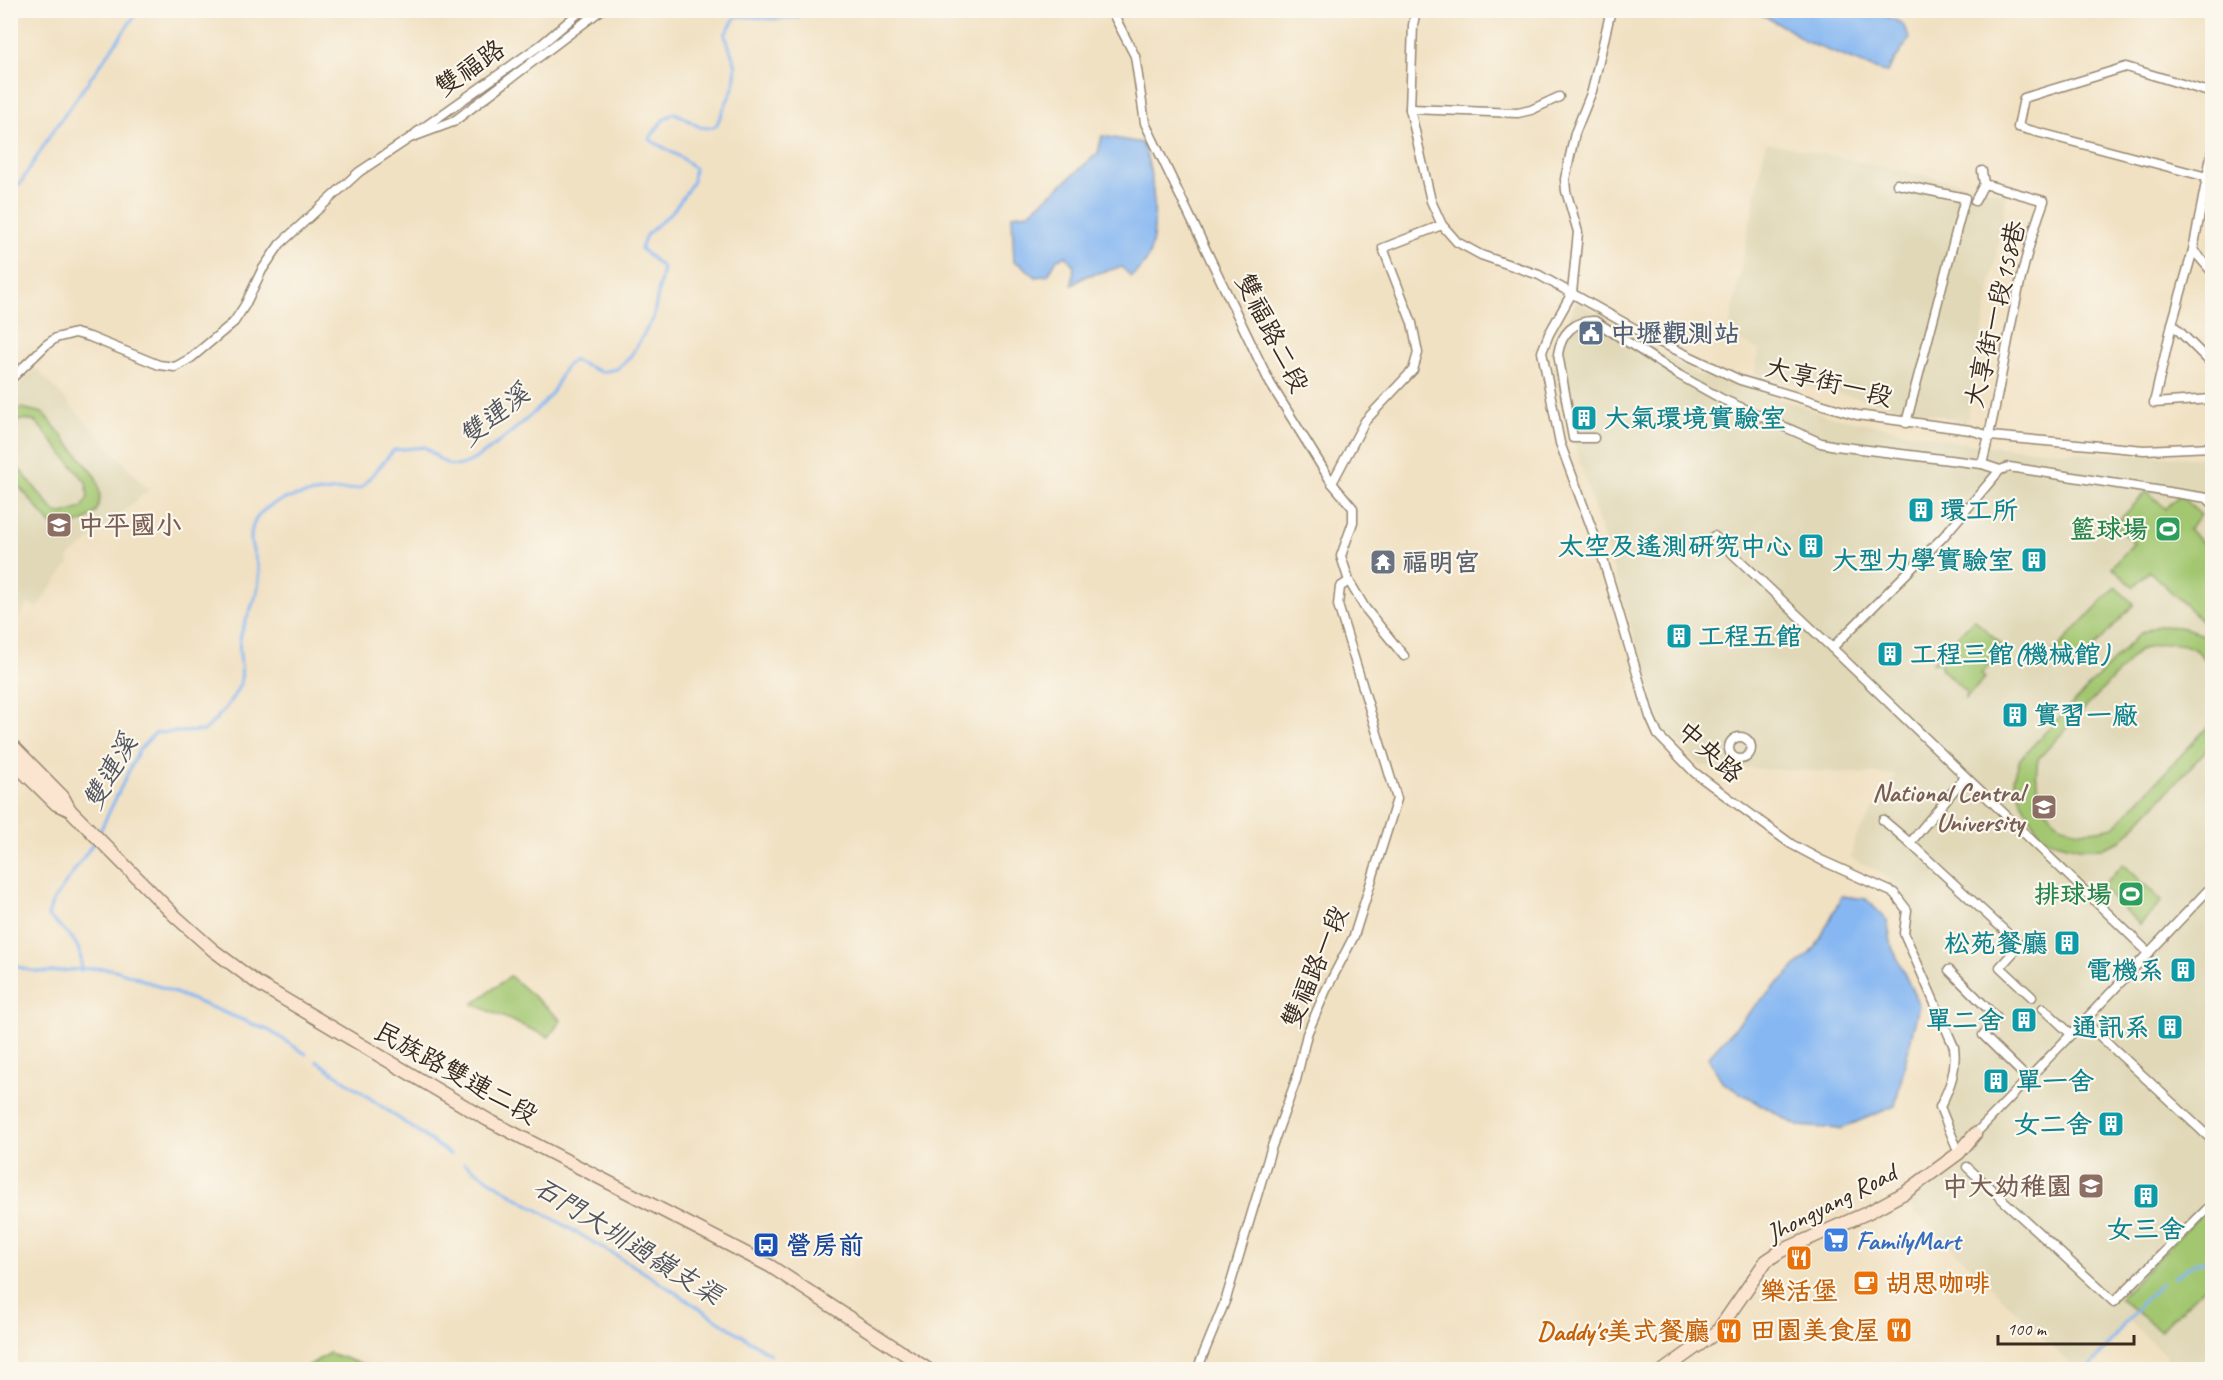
<svg xmlns="http://www.w3.org/2000/svg" width="2223" height="1380" viewBox="0 0 2223 1380" font-family="Caveat,'LXGW WenKai TC',sans-serif">
	<style>
		.built { fill: #e0d8b7 }
		.green { fill: #a3c771; stroke: #6f7848; stroke-width: 1.5 }
		.water { fill: #86b7f2; stroke: #607088; stroke-width: 1.5 }
		.lines { fill: none; stroke-linecap: round; stroke-linejoin: round }
		.stream { stroke: #86b7f2; stroke-width: 3 }
		.street-casing { stroke: #968670; stroke-width: 11 }
		.secondary-casing { stroke: #968670; stroke-width: 15 }
		.street { stroke: #fff; stroke-width: 8 }
		.secondary { stroke: #fce5d0; stroke-width: 12 }
		.labels { text-anchor: middle; dominant-baseline: central; stroke-width: 4.5; stroke-linejoin: round; paint-order: stroke }
		.street-label { font-size: 26px; fill: #3b2a1e; stroke: #fbf7ec }
		.service-label { font-size: 26px; font-weight: bold; fill: #4e5e75; stroke: #fbf7ec; text-anchor: start }
		.culture-label { font-size: 26px; font-weight: bold; fill: #0d838f; stroke: #fbf7ec; text-anchor: end }
		.education-label { font-size: 26px; font-weight: bold; fill: #785e54; stroke: #fbf7ec; text-anchor: end }
		.leisure-label { font-size: 26px; font-weight: bold; fill: #27864d; stroke: #fbf7ec; text-anchor: end }
		.worship-label { font-size: 26px; font-weight: bold; fill: #5b616d; stroke: #fbf7ec; text-anchor: start }
		.shop-label { font-size: 26px; font-weight: bold; fill: #366cbe; stroke: #fbf7ec; text-anchor: start }
		.transit-label { font-size: 26px; font-weight: bold; fill: #164399; stroke: #fbf7ec; text-anchor: start }
		.food-label { font-size: 26px; font-weight: bold; fill: #c56008; stroke: #fbf7ec; text-anchor: end }
		.water-label { font-size: 27px; font-style: italic; fill: #52545e; stroke: #fbf7ec }
	</style>
	<rect width="100%" height="100%" fill="#fbf7ec"/>
	<filter id="ink" filterUnits="userSpaceOnUse"><feTurbulence type="fractalNoise" baseFrequency=".0167" numOctaves="2"/><feDisplacementMap in="SourceGraphic" scale="12" xChannelSelector="R" yChannelSelector="G"/><feConvolveMatrix kernelMatrix="1 2 1 2 8 2 1 2 1" color-interpolation-filters="sRGB"/></filter>
	<filter id="wash" filterUnits="userSpaceOnUse"><feTurbulence type="fractalNoise" baseFrequency=".008" numOctaves="4" result="noise"/><feDisplacementMap in="SourceGraphic" scale="24" xChannelSelector="R" yChannelSelector="G"/><feGaussianBlur stdDeviation="1.35" result="paint"/><feColorMatrix in="noise" values="0 0 0 0 0 0 0 0 0 0 0 0 0 0 0 0 0 1.4 0 .05"/><feComposite in="paint" operator="in"/></filter>
	<g filter="url(#wash)">
		<rect width="100%" height="100%" fill="#f1e1c3"/>
		<g class="built">
			<polygon points="1766,142 2007,193 1967,422 1755,375 1759,350 1728,334"/>
			<polygon points="1576,300 1696,374 1754,389 1825,415 1979,446 2194,458 2212,456 2212,1369 2180,1369 2129,1321 2086,1369 2075,1369 1900,1197 1965,1151 1943,1116 1961,1054 1919,961 1902,894 1880,872 1851,858 1854,840 1896,775 1701,766 1662,726 1552,372"/>
			<polygon points="36,368 149,490 67,559 70,562 36,608 29,603 11,627 11,393"/>
		</g>
		<g class="green">
			<path d="M21,408L43,413L95,475C108,509 94,524 60,526L71,539L67,543L11,477V459L55,512L63,514L82,508L88,497L86,482L36,422L24,419L11,424V411Z"/>
			<polygon points="2147,491 2166,509 2179,495 2201,515 2188,529 2212,552 2212,630 2149,571 2134,587 2112,567 2134,543 2115,525"/>
			<polygon points="2115,587 2134,604 2072,671 2053,653"/>
			<polygon points="1974,619 2005,648 1981,674 1985,678 1965,699 1966,692 1941,668 1942,666 1939,663 1932,663"/>
			<path d="M2158,626C2180,626 2195,628 2212,642V674C2201,639 2168,639 2139,650L2038,759C2032,791 2045,827 2081,831C2091,832 2103,829 2114,827L2212,722V744L2121,841L2103,848H2079L2048,840L2040,834L2022,803L2014,778L2020,759L2139,634Z"/>
			<polygon points="2123,864 2162,901 2140,925 2101,887"/>
			<polygon points="510,976 561,1020 549,1037 473,1004"/>
			<polygon points="2212,1203 2212,1280 2160,1330 2119,1298"/>
			<polygon points="329,1353 377,1369 303,1369"/>
		</g>
		<g class="water">
			<polygon points="1755,11 1874,11 1902,23 1910,38 1886,73 1804,41 1793,32"/>
			<path d="M1102,136L1142,143C1154,168 1161,239 1145,263C1141,268 1135,273 1131,277L1122,267L1086,276L1072,285L1074,266L1066,256L1057,259L1048,275L1036,277L1020,264L1014,262L1012,215L1029,213L1098,153Z"/>
			<polygon points="1842,896 1866,899 1887,920 1892,947 1919,1005 1895,1106 1840,1129 1798,1126 1723,1083 1708,1057 1755,1006 1815,948"/>
		</g>
		<g class="lines">
			<g class="stream">
				<polyline points="10,185 20,184 51,134 139,10"/>
				<path d="M99,833L139,750L155,733L204,731C218,718 232,702 240,684C245,671 237,652 240,639C244,617 261,596 259,573C257,557 248,546 252,529C261,490 329,493 361,488L394,450L425,447C435,455 447,469 461,465C480,461 540,410 551,394C560,382 560,369 573,360L601,372L617,369L630,357L653,319L663,268L641,249L646,235L673,211L687,191L693,181L694,168C681,155 664,149 649,139L663,120L674,113C692,118 695,133 716,126L734,86L736,66L725,35L736,16L777,19L798,17L801,10"/>
				<path d="M10,963C45,982 76,964 110,969C118,970 126,974 133,976L270,1031L306,1054"/>
				<path d="M81,971C84,942 67,933 48,916L52,903L96,839"/>
				<polyline points="317,1061 451,1155"/>
				<polyline points="464,1163 516,1197 639,1269 770,1354"/>
				<polyline points="2173,1277 2196,1263 2212,1259"/>
				<polyline points="783,1362 794,1370"/>
				<polyline points="2088,1370 2141,1303 2162,1284"/>
			</g>
		</g>
	</g>
	<g filter="url(#ink)">
		<g class="lines">
			<g class="street-casing">
				<g id="street">
					<polyline points="1111,10 1135,56 1145,123 1270,383 1332,483 1353,508 1353,522 1341,556 1349,581 1365,608 1404,656"/>
					<polyline points="1416,10 1413,25 1410,109 1431,201 1442,225 1457,242 1481,255 1539,275 1655,340 1740,380 1857,415 1970,430 1990,436 2144,450 2212,447"/>
					<path d="M1611,10L1592,91L1575,133L1565,179L1566,191L1578,232L1572,293L1549,334L1542,352L1560,443L1602,556L1650,717L1658,735L1695,773L1791,844L1823,861L1894,893L1907,910L1904,933L1954,1047C1957,1070 1950,1087 1940,1107L1959,1153"/>
					<polyline points="2212,93 2126,67 2024,98 2018,127 2207,177 2212,181"/>
					<polyline points="1410,109 1518,113 1531,110 1559,97"/>
					<polyline points="416,133 542,44 582,10"/>
					<polyline points="2212,151 2193,250 2172,324 2154,403 2212,399"/>
					<path d="M1982,171L1984,184L2044,201C2012,286 2005,377 1982,464"/>
					<polyline points="1897,184 1965,198 1906,423"/>
					<polyline points="1975,201 1984,184"/>
					<polyline points="2193,250 2212,272"/>
					<polyline points="2172,324 2212,364"/>
					<polyline points="10,380 46,345 56,338 75,333 90,337 159,365 175,367 191,358 234,322 245,305 262,270 280,244 359,172 410,138 453,122 601,10"/>
					<path d="M1594,438H1573L1558,354C1561,334 1574,320 1595,321L1679,375L1722,399L1821,443L1836,446L1982,464L2000,470"/>
					<polyline points="1332,483 1365,421 1413,370 1418,353 1412,323 1383,248 1442,225"/>
					<polyline points="1714,536 1832,648"/>
					<circle cx="1740" cy="748" r="11"/>
					<polyline points="1883,820 1910,843 1965,777"/>
					<polyline points="1910,843 2020,945 2000,967 2032,997"/>
					<polyline points="2212,886 2084,1021 2212,1140"/>
					<polyline points="2149,953 1832,648 1943,537 2000,470 2009,467 2207,498 2212,503"/>
					<polyline points="1949,970 1997,1018 1983,1035 2028,1079"/>
					<polyline points="2043,1008 2071,1034"/>
					<polyline points="1975,1134 2084,1021"/>
					<polyline points="1967,1167 2114,1302 2212,1204"/>
					<polyline points="1197,1370 1226,1299 1271,1149 1296,1080 1307,1034 1326,990 1354,936 1397,799 1338,605 1340,587 1349,581"/>
				</g>
			</g>
			<g class="secondary-casing">
				<g id="secondary">
					<polyline points="10,743 63,797 70,810 175,916 213,950 257,983 488,1120 770,1266 929,1370"/>
					<polyline points="10,759 56,804 70,810"/>
					<polyline points="1664,1370 1717,1332 1766,1261 1781,1251 1867,1213 1906,1192 1959,1153 1975,1134"/>
				</g>
			</g>
			<use href="#street" class="street"/>
			<use href="#secondary" class="secondary"/>
		</g>
	</g>
	<defs>
		<g id="civic-square" transform="scale(1.35)"><rect x="-9" y="-9" width="18" height="18" rx="4" fill="#5c6f8a" stroke="#fbf7ec"/><path d="M-.6-6.5H3V-4.5H.6V-3L4-1V1h2V6H-6V1h2V-1L-.6-3ZM-1.2 2.5V6h2.4V2.5Z" fill="#fff"/></g>
		<g id="building-square" transform="scale(1.35)"><rect x="-9" y="-9" width="18" height="18" rx="4" fill="#0f9aa8" stroke="#fbf7ec"/><path d="M-4-6H4V6H1V3H-1V6H-4ZM-2.5-4.3h1.7v1.8h-1.7ZM.8-4.3h1.7v1.8H.8ZM-2.5-1h1.7V.8h-1.7ZM.8-1h1.7V.8H.8Z" fill="#fff"/></g>
		<g id="school-square" transform="scale(1.35)"><rect x="-9" y="-9" width="18" height="18" rx="4" fill="#8d6e63" stroke="#fbf7ec"/><path d="M0-5L7-2L0 1L-7-2ZM-4 1L0 2.5L4 1V4Q0 6-4 4Z" fill="#fff"/></g>
		<g id="stadium-square" transform="scale(1.35)"><rect x="-9" y="-9" width="18" height="18" rx="4" fill="#2e9e5b" stroke="#fbf7ec"/><path d="M0-5a6.5 5 0 1 0 0 10a6.5 5 0 1 0 0-10ZM-3.5-1.8h7v3.6h-7Z" fill="#fff"/></g>
		<g id="temple-square" transform="scale(1.35)"><rect x="-9" y="-9" width="18" height="18" rx="4" fill="#6b7280" stroke="#fbf7ec"/><path d="M0-6L5-2H3V0L6.5 2.5H4V6H1.5V3h-3V6H-4V2.5H-6.5L-3 0V-2H-5Z" fill="#fff"/></g>
		<g id="university-square" transform="scale(1.35)"><rect x="-9" y="-9" width="18" height="18" rx="4" fill="#8d6e63" stroke="#fbf7ec"/><path d="M0-5L7-2L0 1L-7-2ZM-4 1L0 2.5L4 1V4Q0 6-4 4Z" fill="#fff"/></g>
		<g id="supermarket-square" transform="scale(1.35)"><rect x="-9" y="-9" width="18" height="18" rx="4" fill="#3f7fe0" stroke="#fbf7ec"/><path d="M-6-5.5h2.5l.6 2H6L4.5 2H-2.5L-4.4-4H-6ZM-1.5 3.2a1.3 1.3 0 1 0 .1 0ZM3 3.2a1.3 1.3 0 1 0 .1 0Z" fill="#fff"/></g>
		<g id="bus-square" transform="scale(1.35)"><rect x="-9" y="-9" width="18" height="18" rx="4" fill="#1a4fb4" stroke="#fbf7ec"/><path d="M-5-6H5V4H4V6H2V4H-2V6H-4V4H-5ZM-3.5-4V0h7V-4ZM-3.5 1.2v1.5H-2V1.2ZM2 1.2v1.5H3.5V1.2Z" fill="#fff"/></g>
		<g id="restaurant-square" transform="scale(1.35)"><rect x="-9" y="-9" width="18" height="18" rx="4" fill="#e8710a" stroke="#fbf7ec"/><path d="M-5-6h1v4h1v-4h1v4h1v-4h1v5L-1.5 .5V6h-2V.5L-5-1ZM5-6V6H3V1.5H1.5Q1.5-4 5-6Z" fill="#fff"/></g>
		<g id="cafe-square" transform="scale(1.35)"><rect x="-9" y="-9" width="18" height="18" rx="4" fill="#e8710a" stroke="#fbf7ec"/><path d="M-5.5-4.5H6V0H3Q3 3.5 0 3.5H-2.5Q-5.5 3.5-5.5 0ZM3-3.2v2h1.7v-2ZM-6 4.5H4V6H-6Z" fill="#fff"/></g>
	</defs>
	<g fill-rule="evenodd">
		<use href="#civic-square" x="1591" y="333"/>
		<use href="#building-square" x="1584" y="418"/>
		<use href="#building-square" x="1921" y="510"/>
		<use href="#school-square" x="59" y="525"/>
		<use href="#stadium-square" x="2168" y="529"/>
		<use href="#building-square" x="1811" y="546"/>
		<use href="#building-square" x="2034" y="560"/>
		<use href="#temple-square" x="1383" y="562"/>
		<use href="#building-square" x="1679" y="636"/>
		<use href="#building-square" x="1890" y="654"/>
		<use href="#building-square" x="2015" y="715"/>
		<use href="#university-square" x="2044" y="807"/>
		<use href="#stadium-square" x="2131" y="894"/>
		<use href="#building-square" x="2067" y="943"/>
		<use href="#building-square" x="2183" y="970"/>
		<use href="#building-square" x="2024" y="1020"/>
		<use href="#building-square" x="2170" y="1027"/>
		<use href="#building-square" x="1996" y="1081"/>
		<use href="#building-square" x="2111" y="1124"/>
		<use href="#school-square" x="2091" y="1186"/>
		<use href="#building-square" x="2146" y="1196"/>
		<use href="#supermarket-square" x="1836" y="1240"/>
		<use href="#bus-square" x="766" y="1245"/>
		<use href="#restaurant-square" x="1799" y="1258"/>
		<use href="#cafe-square" x="1866" y="1283"/>
		<use href="#restaurant-square" x="1899" y="1330"/>
		<use href="#restaurant-square" x="1729" y="1331"/>
	</g>
	<g class="labels">
		<g class="street-label">
			<text transform="translate(470 68) rotate(-35)">雙福路</text>
			<text transform="translate(1995 314) rotate(-77)">大享街一段158巷</text>
			<text transform="translate(1272 333) rotate(63)">雙福路二段</text>
			<text transform="translate(1829 382) rotate(14)">大享街一段</text>
			<text transform="translate(1710 752) rotate(42)">中央路</text>
			<text transform="translate(1315 967) rotate(-67)">雙福路一段</text>
			<text transform="translate(456 1073) rotate(29)">民族路雙連二段</text>
			<text transform="translate(1831 1203) rotate(-27)">Jhongyang Road</text>
		</g>
		<g class="service-label">
			<text x="1610" y="333">中壢觀測站</text>
		</g>
		<g class="culture-label">
			<text x="1604" y="418" text-anchor="start">大氣環境實驗室</text>
			<text x="1940" y="510" text-anchor="start">環工所</text>
			<text x="1792" y="546">太空及遙測研究中心</text>
			<text x="2014" y="560">大型力學實驗室</text>
			<text x="1698" y="636" text-anchor="start">工程五館</text>
			<text x="1910" y="654" text-anchor="start">工程三館(機械館)</text>
			<text x="2034" y="715" text-anchor="start">實習一廠</text>
			<text x="2048" y="943">松苑餐廳</text>
			<text x="2164" y="970">電機系</text>
			<text x="2004" y="1020">單二舍</text>
			<text x="2150" y="1027">通訊系</text>
			<text x="2016" y="1081" text-anchor="start">單一舍</text>
			<text x="2092" y="1124">女二舍</text>
			<text x="2146" y="1229" text-anchor="middle">女三舍</text>
		</g>
		<g class="education-label">
			<text x="78" y="525" text-anchor="start">中平國小</text>
			<text x="2024" y="792">National Central<tspan x="2024" dy="30">University</tspan></text>
			<text x="2072" y="1186">中大幼稚園</text>
		</g>
		<g class="leisure-label">
			<text x="2148" y="529">籃球場</text>
			<text x="2112" y="894">排球場</text>
		</g>
		<g class="worship-label">
			<text x="1402" y="562">福明宮</text>
		</g>
		<g class="shop-label">
			<text x="1856" y="1240">FamilyMart</text>
		</g>
		<g class="transit-label">
			<text x="786" y="1245">營房前</text>
		</g>
		<g class="food-label">
			<text x="1886" y="1283" text-anchor="start">胡思咖啡</text>
			<text x="1799" y="1291" text-anchor="middle">樂活堡</text>
			<text x="1880" y="1330">田園美食屋</text>
			<text x="1710" y="1331">Daddy's美式餐廳</text>
		</g>
		<g class="water-label">
			<text transform="translate(494 415) rotate(-39)">雙連溪</text>
			<text transform="translate(110 772) rotate(-61)">雙連溪</text>
			<text transform="translate(628 1241) rotate(32)">石門大圳過嶺支渠</text>
		</g>
	</g>
	<rect width="2223" height="1380" fill="none" stroke="#fbf7ec" stroke-width="36"/>
	<path d="M1998 1335v9h136v-9" fill="none" stroke="#3b2a1e" stroke-width="3"/>
	<text x="2007" y="1335" font-size="18" fill="#3b2a1e" stroke="#fbf7ec" stroke-width="4.5" paint-order="stroke">100 m</text>
</svg>
